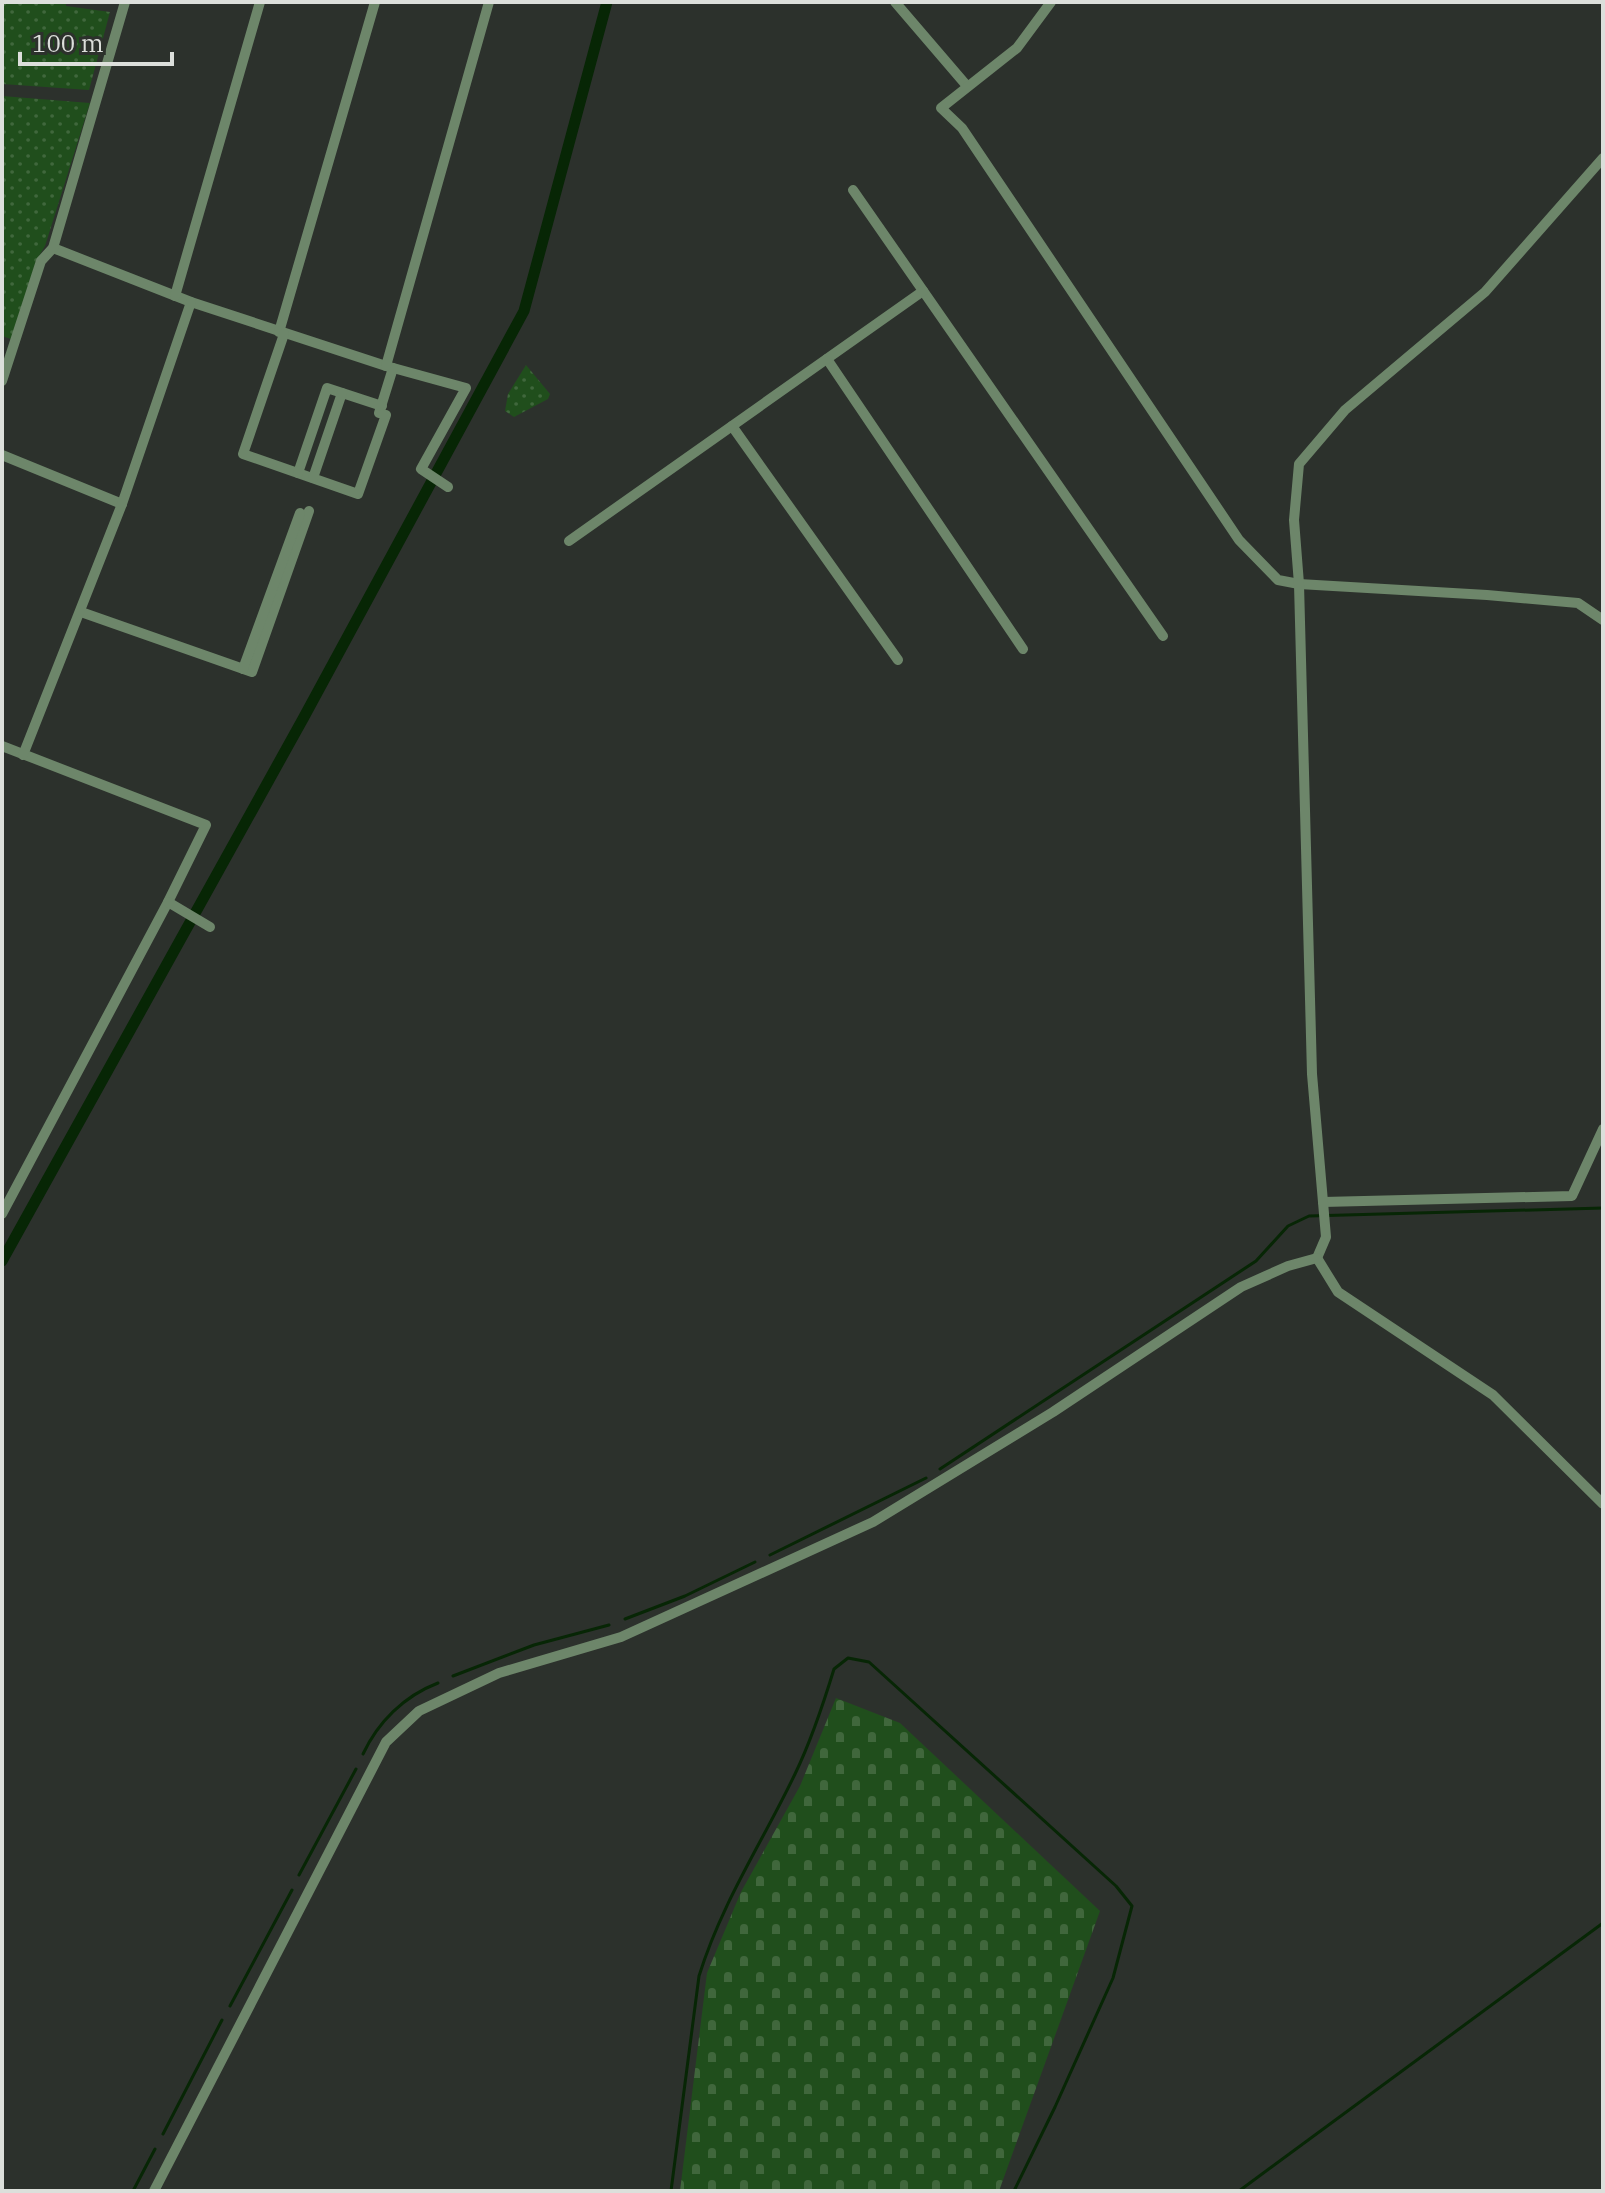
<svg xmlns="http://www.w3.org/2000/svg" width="1605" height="2193" viewBox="0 0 1605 2193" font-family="'IBM Plex Serif',serif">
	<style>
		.grass { fill: url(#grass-dots) }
		.cemetery { fill: url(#cemetery-stones) }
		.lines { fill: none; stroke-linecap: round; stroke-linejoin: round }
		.stream { stroke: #072605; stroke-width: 3 }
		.canal { stroke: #072605; stroke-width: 11 }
		.minor { stroke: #6d866a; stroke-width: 10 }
	</style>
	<defs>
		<pattern id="grass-dots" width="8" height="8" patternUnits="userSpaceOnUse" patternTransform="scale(2)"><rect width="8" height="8" fill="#204e1c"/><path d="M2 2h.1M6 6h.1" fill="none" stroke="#40673c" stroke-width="1.8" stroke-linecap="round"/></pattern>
		<pattern id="cemetery-stones" width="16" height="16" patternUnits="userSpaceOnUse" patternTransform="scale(2)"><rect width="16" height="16" fill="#204e1c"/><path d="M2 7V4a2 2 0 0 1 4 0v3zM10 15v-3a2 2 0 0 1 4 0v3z" fill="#40673c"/></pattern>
	</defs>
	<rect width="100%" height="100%" fill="#2c312c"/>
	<g class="grass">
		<polygon points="2,2 66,2 66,6 110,12 89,90 2,84"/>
		<polygon points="2,96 90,103 45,246 36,261 11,339 2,336"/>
		<polygon points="526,365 550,394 548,399 514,417 505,411 508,394"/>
	</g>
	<polygon class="cemetery" points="836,1698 900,1723 1100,1911 999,2191 680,2191 707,1973 741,1892 800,1786"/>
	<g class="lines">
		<g class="stream">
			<polyline points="940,1469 1256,1261 1288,1226 1309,1216 1603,1208"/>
			<polyline points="770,1555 926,1478"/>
			<polyline points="625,1619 685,1596 755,1562"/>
			<polyline points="453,1676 534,1645 609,1625"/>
			<path d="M363,1754C378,1722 404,1696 438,1683"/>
			<polyline points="299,1875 356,1769"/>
			<polyline points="230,2006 292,1890"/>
			<polyline points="163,2134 222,2020"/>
			<polyline points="133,2191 155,2149"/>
			<path d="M671,2191L699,1976C722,1902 762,1843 795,1774C811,1741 823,1705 834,1669L848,1658L869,1662L1116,1886L1132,1906L1113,1978L1055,2107L1014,2191"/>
			<polyline points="1239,2191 1603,1923"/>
		</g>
		<polyline class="canal" points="2,1261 304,717 524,311 607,2"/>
		<g class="minor">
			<polyline points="895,2 967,86"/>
			<polyline points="1051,2 1017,48 941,108 962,128 1239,540 1278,580 1299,584 1487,595 1578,603 1603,620"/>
			<polyline points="853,190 1163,636"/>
			<polyline points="53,248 191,302 386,366 466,388 421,469 448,487"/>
			<polyline points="175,296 260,2"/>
			<polyline points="279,332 375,2"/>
			<polyline points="284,334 243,454 358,494 386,415 379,413 393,368"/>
			<polyline points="827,359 1023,649"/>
			<polyline points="386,366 489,2"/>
			<polyline points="2,381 41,261 53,248 125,2"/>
			<polyline points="732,426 898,660"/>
			<polyline points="2,455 122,504"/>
			<polyline points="298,473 327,388 382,406"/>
			<polyline points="313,478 342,393"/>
			<polyline points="569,541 923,291"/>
			<polyline points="81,612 252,672 309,511"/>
			<polyline points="243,669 300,513"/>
			<polyline points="2,746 206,825 168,902 2,1214"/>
			<polyline points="23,755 122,504 191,302"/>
			<polyline points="168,902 210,927"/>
			<polyline points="1323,1202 1572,1196 1603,1129"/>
			<polyline points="1317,1258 1326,1237 1312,1074 1299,584 1294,520 1299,464 1345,410 1485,292 1603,158"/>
			<polyline points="1317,1258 1338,1292 1493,1395 1603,1504"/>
			<polyline points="154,2191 386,1742 419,1711 499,1673 621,1637 873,1522 1053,1412 1241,1287 1288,1266 1317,1258"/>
		</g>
	</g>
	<rect width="1605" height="2193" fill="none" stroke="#dcdfdb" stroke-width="8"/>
	<path d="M20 52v12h152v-12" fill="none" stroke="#dcdfdb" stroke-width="4"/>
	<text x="32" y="52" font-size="24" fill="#dcdfdb" stroke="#2c312c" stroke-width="6" paint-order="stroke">100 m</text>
</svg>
